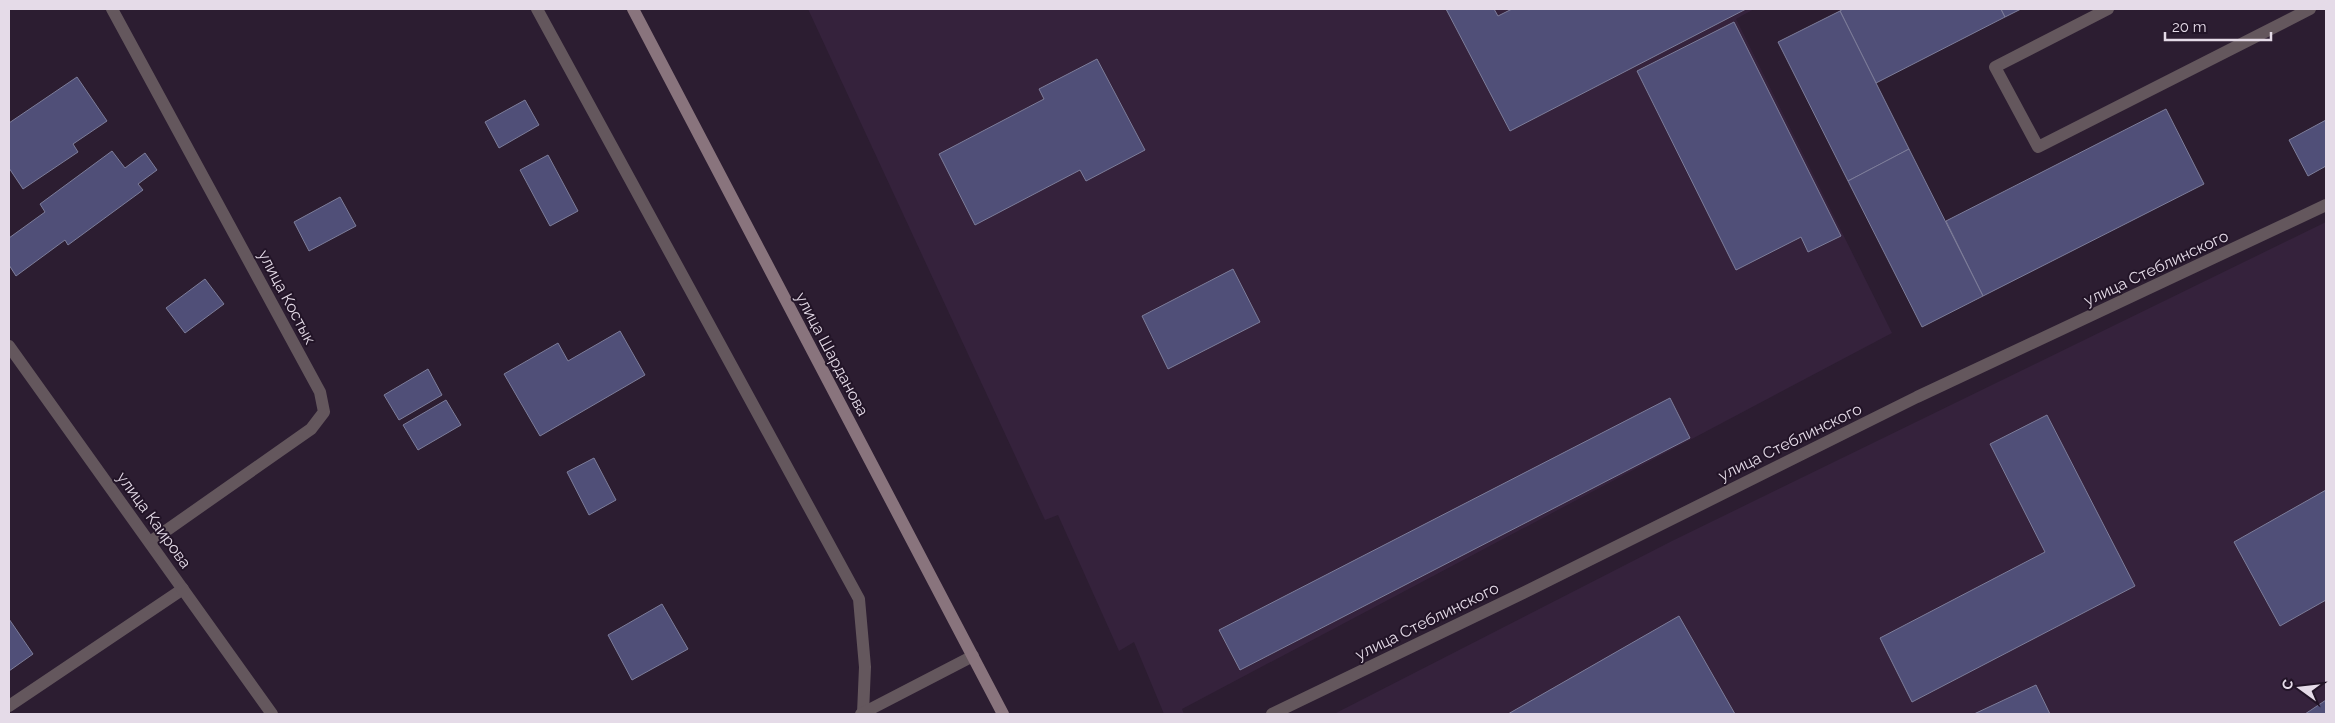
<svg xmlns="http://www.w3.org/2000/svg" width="2335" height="723" viewBox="0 0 2335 723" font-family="Raleway,sans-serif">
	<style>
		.built { fill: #35223c }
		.building { fill: #504f78; stroke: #7d7d9a }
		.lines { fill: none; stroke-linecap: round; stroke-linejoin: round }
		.lane { stroke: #64575d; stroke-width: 12 }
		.street { stroke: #64575d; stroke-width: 12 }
		.secondary { stroke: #89747d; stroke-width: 12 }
		.labels { text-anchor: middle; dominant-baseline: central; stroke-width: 4; stroke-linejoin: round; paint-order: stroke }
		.street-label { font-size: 16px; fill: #e5dbe8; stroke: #221427 }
	</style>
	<rect width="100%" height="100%" fill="#2c1d31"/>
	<g class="built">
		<polygon points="808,9 1754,9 1736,19 1892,333 1182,709 1184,714 1164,714 1134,642 1119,651 1058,515 1045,520"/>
		<polygon points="2326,222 2326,714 1334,714 1672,541"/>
	</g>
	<g class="building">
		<polygon points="1446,9 1494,9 1498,16 1512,9 1746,9 1510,131"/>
		<polygon points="1843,9 2001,9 2005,17 1876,83 1840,11"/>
		<polygon points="2001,9 2021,9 2005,17"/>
		<polygon points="1840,11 1909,149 1848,181 1778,42"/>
		<polygon points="1734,22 1841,236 1808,252 1801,237 1736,270 1637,71"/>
		<polygon points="1097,59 1145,150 1086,181 1080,170 975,225 939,154 1044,99 1039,89"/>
		<polygon points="77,77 107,121 73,144 78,152 23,189 9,168 9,123"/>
		<polygon points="525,100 539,125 499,148 485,122"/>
		<polygon points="2166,109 2204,184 1983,296 1946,221"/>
		<polygon points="2326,120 2326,166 2308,176 2289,140"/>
		<polygon points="1909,149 1983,296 1922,327 1848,181"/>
		<polygon points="112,151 125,168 145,153 157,170 138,184 143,190 68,245 65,240 16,276 9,265 9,238 45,212 40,204"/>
		<polygon points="548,155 578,211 550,226 520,170"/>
		<polygon points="340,197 356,226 309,251 294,222"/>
		<polygon points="1233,269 1260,322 1168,369 1142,316"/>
		<polygon points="205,279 224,304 185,333 166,308"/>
		<polygon points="620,331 645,375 540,436 504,374 558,343 568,361"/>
		<polygon points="428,369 442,395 399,420 384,395"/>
		<polygon points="1670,398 1690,438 1240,670 1219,630"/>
		<polygon points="446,400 461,425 418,450 403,425"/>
		<polygon points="2047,415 2135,586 1912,702 1880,638 2045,552 1990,444"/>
		<polygon points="594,458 616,500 589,515 567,472"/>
		<polygon points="2326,490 2326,600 2280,626 2234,542"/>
		<polygon points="662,604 688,649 632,680 608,635"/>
		<polygon points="1679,616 1735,714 1508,714"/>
		<polygon points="9,619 33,654 9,671"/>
		<polygon points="2036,685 2050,714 1974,714"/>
		<polygon points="2326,700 2326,714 2305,714"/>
	</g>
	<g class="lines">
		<g class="lane">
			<polyline points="537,9 859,599 865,667 863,713"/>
			<polyline points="2108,9 1995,67 2038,147 2310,9"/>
			<polyline points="9,706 183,589"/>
		</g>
		<g class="street">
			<polyline points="112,9 320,392 324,412 311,429 150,542"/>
			<polyline points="9,346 272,714"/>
			<polyline points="861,714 973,656"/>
			<polyline points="1272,714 1523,593 1917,397 2326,205"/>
		</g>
		<polyline class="secondary" points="633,9 1003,714"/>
	</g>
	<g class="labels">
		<g class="street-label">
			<text transform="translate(2156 268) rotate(-25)">улица Стеблинского</text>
			<text transform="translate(287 297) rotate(62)">улица Костык</text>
			<text transform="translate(832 354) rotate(62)">улица Шарданова</text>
			<text transform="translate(1790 442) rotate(-26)">улица Стеблинского</text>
			<text transform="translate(154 520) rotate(54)">улица Каирова</text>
			<text transform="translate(1427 621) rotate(-26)">улица Стеблинского</text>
		</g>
	</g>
	<rect width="2335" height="723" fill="none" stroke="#e5dbe8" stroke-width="20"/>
	<g transform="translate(2300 688) rotate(285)" stroke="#221427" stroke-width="4" paint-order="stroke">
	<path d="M0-4L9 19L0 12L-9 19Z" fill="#e5dbe8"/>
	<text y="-8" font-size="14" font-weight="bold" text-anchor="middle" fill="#e5dbe8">С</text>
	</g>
	<path d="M2165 32v8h106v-8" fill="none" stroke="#e5dbe8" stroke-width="2.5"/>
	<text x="2172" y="32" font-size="15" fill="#e5dbe8" stroke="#221427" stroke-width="4" paint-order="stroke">20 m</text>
</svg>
